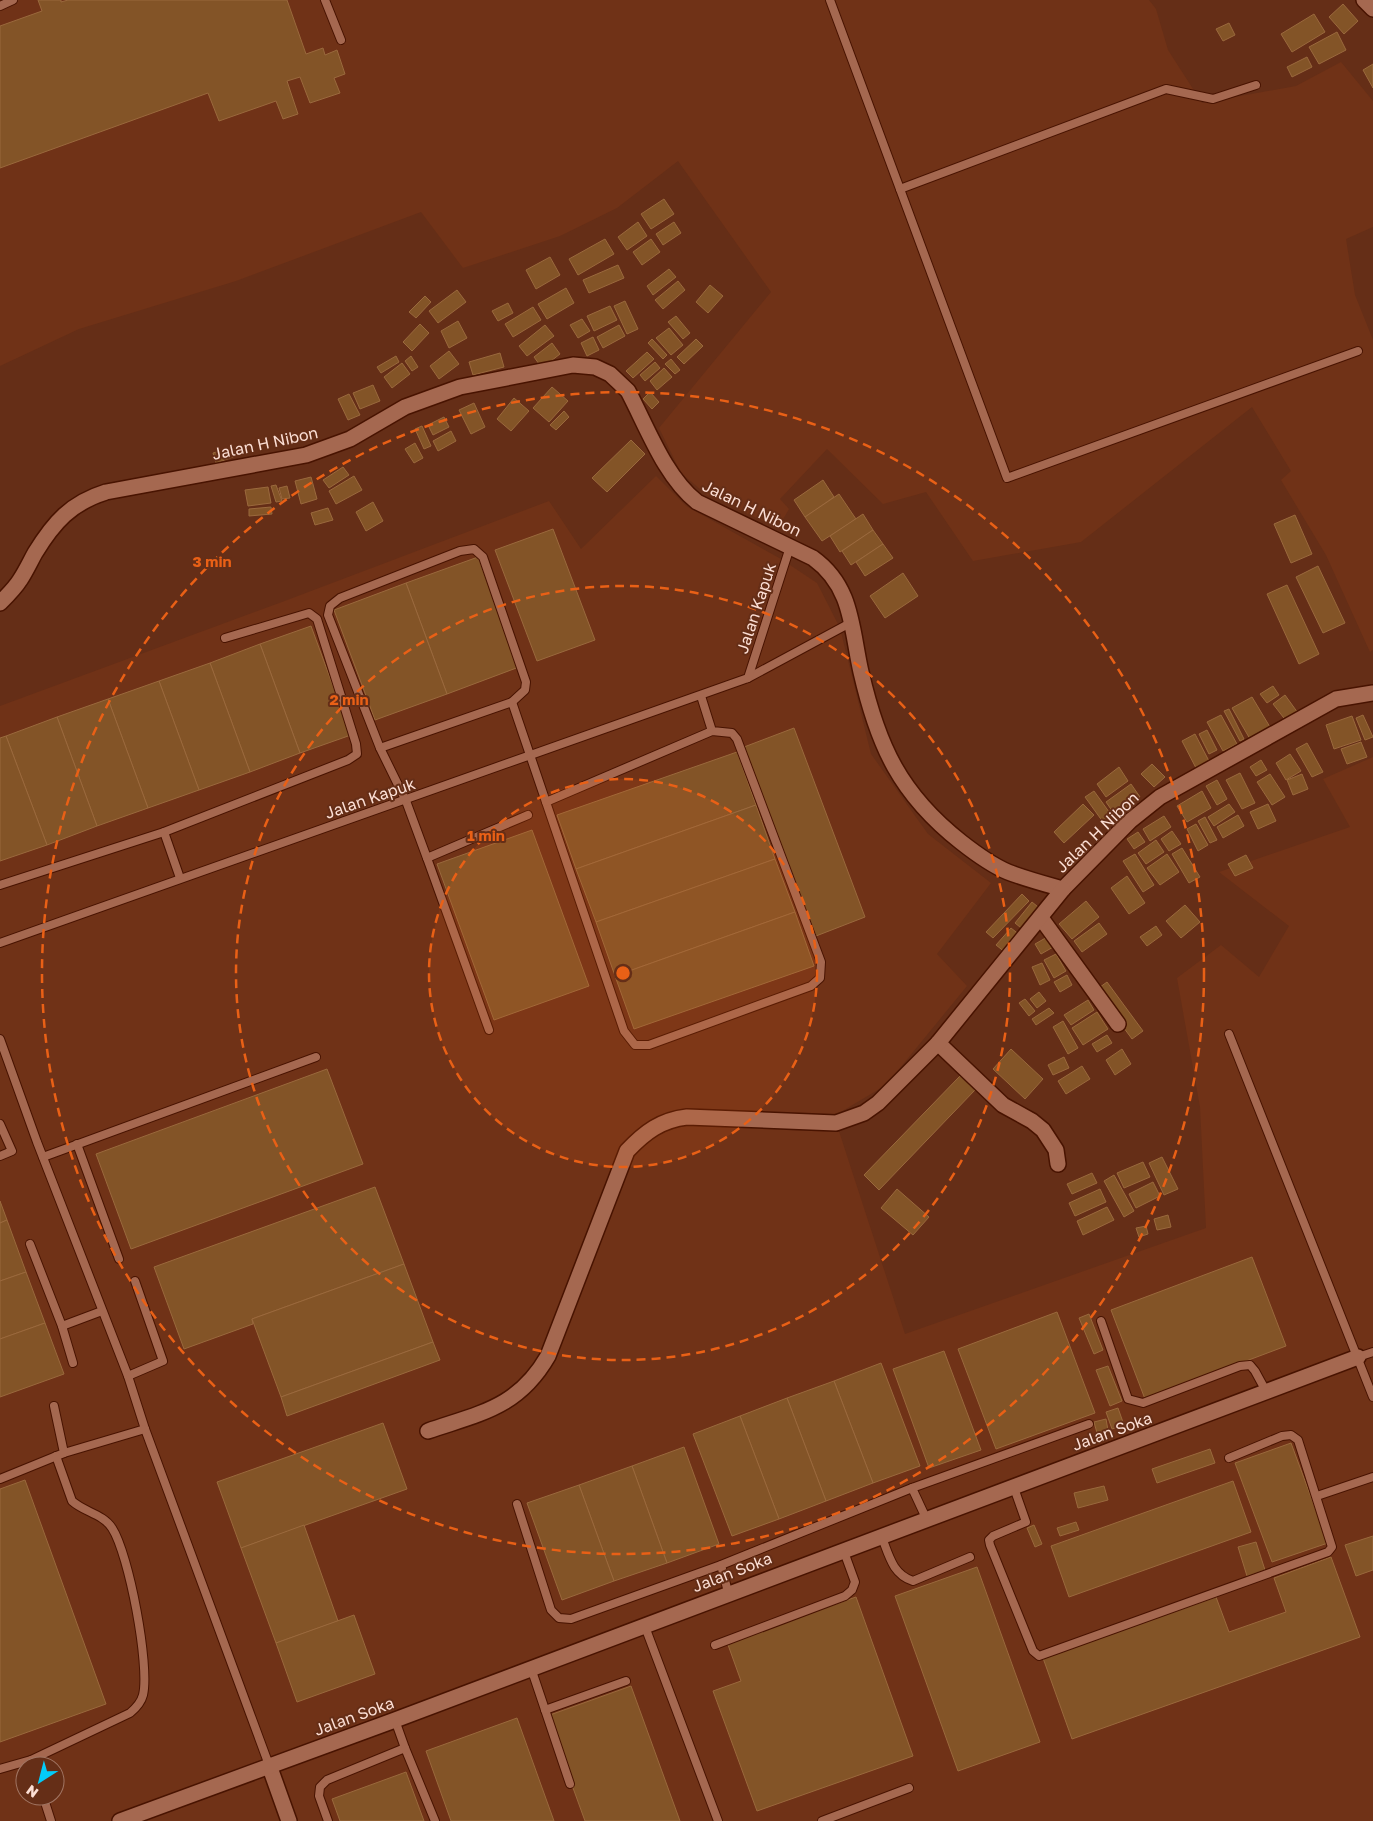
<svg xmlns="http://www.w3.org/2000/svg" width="1373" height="1821" viewBox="0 0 1373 1821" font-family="'Golos Text',sans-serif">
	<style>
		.built { fill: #703217; fill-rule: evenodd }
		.building { fill: #835427; stroke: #9a693d }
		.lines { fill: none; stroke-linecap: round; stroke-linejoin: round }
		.lane-casing { stroke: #481300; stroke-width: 10 }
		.street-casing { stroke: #481300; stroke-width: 18 }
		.lane { stroke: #a56850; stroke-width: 8 }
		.street { stroke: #a56850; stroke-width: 15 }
		.ring { fill: none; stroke: #e96016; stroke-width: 2.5; stroke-dasharray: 9 6 }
		.labels { text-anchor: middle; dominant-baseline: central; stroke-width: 4; stroke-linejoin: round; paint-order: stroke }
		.street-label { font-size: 16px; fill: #fcdfd5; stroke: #652e17 }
		.centre { fill: #e96016; stroke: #652e17; stroke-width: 2.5 }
		.ring-label { font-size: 15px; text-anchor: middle; font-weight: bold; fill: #e96016; stroke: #652e17; stroke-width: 4; stroke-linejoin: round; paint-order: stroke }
	</style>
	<rect width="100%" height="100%" fill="#652e17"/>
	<g class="built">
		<polygon points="0,0 1149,0 1156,9 1168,50 1202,103 1296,86 1341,62 1373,101 1373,227 1346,239 1355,295 1373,340 1373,650 1370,652 1326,555 1281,480 1291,471 1252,407 1081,542 973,561 926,492 883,504 827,449 780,499 789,509 778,528 707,495 681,473 659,428 771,292 678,161 617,208 560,236 463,268 421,212 236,281 79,329 0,366"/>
		<path d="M656,476L686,506L781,559L817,583L840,628L871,754L928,834L991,883L937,954L967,986L886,1085L834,1116L905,1334L1206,1228L1200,1107L1177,978L1221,945L1259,977L1289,926L1219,872L1350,827L1323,779L1373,757V1821H0V706L282,602L549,501L581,549ZM25,1766H55V1796H25Z"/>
	</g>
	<g class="building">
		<polygon points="38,0 61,0 61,2 68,0 287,0 306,54 323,48 325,55 337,50 345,74 334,78 340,93 310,103 300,77 287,81 298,114 283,119 276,101 219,121 208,93 0,168 0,26 42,11"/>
		<polygon points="1343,4 1358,21 1344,34 1329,17"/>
		<polygon points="1314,14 1325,32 1292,52 1281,34"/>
		<polygon points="1229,23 1235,35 1223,41 1216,29"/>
		<polygon points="1337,32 1346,50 1319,64 1309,47"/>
		<polygon points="1307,57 1312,67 1292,77 1287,67"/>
		<polygon points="1373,64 1373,88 1363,70"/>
		<polygon points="664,199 674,214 651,229 641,214"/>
		<polygon points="638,222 647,236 627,250 618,237"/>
		<polygon points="674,222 681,233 663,245 656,234"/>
		<polygon points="605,239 614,254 578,275 569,259"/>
		<polygon points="651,239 660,252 642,265 633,252"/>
		<polygon points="550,257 560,275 536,289 526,270"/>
		<polygon points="618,265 624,278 589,293 583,280"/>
		<polygon points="669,269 676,277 653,295 647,286"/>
		<polygon points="678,281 685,290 663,309 655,300"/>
		<polygon points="710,285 723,296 708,313 696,302"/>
		<polygon points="566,288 574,303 547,319 538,304"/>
		<polygon points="457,290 466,302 438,323 429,311"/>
		<polygon points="425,296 431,302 416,318 409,312"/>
		<polygon points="625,301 638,329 627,334 614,306"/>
		<polygon points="508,303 513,313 498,321 492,311"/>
		<polygon points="610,306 617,320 594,331 587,316"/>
		<polygon points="533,307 541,320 513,337 505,324"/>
		<polygon points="676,316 690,333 683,339 668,322"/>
		<polygon points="582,319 590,331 578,338 570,325"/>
		<polygon points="458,321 467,338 449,348 441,331"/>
		<polygon points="420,324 429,333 412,351 403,342"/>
		<polygon points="545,325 554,336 527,356 519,346"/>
		<polygon points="619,325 625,336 603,348 597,337"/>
		<polygon points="669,328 683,345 671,355 656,338"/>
		<polygon points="593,337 599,350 587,356 581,343"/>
		<polygon points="652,339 667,355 663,359 648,343"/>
		<polygon points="696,339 703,346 684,364 677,357"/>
		<polygon points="552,343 560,354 542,368 534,357"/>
		<polygon points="449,351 459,364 439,379 430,366"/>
		<polygon points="647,352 654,359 633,378 626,371"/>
		<polygon points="500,353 504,367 473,375 469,362"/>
		<polygon points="396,356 399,362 381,373 377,367"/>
		<polygon points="411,356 418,367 412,371 405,361"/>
		<polygon points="671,359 680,370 675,374 665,364"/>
		<polygon points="655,362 660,368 645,381 640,375"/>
		<polygon points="402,363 410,374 392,388 384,377"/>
		<polygon points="664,368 672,377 657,390 650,381"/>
		<polygon points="373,385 380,401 360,409 353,393"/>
		<polygon points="552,387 568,401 549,422 533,408"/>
		<polygon points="650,392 659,402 652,409 643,399"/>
		<polygon points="349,394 360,415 348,420 338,399"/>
		<polygon points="514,398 529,411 511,431 497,419"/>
		<polygon points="474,403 485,427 471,434 459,410"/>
		<polygon points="564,411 569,417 556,430 550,425"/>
		<polygon points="444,417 449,427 433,435 428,425"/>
		<polygon points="422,426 431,446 424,449 415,429"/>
		<polygon points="451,431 456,441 438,451 433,441"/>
		<polygon points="631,440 645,454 607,492 592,478"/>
		<polygon points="415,443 423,458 414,463 405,449"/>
		<polygon points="233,447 236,456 216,463 213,453"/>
		<polygon points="343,467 349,475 329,488 323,480"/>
		<polygon points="354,476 362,490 336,504 329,491"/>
		<polygon points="311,477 317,499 301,504 295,481"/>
		<polygon points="823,480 834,497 805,517 794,500"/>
		<polygon points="276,485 282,501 276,502 271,486"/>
		<polygon points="287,486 290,498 282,499 279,488"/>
		<polygon points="268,487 271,503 248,506 245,490"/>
		<polygon points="839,494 856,519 822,541 805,517"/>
		<polygon points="373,502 383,521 366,531 356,512"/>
		<polygon points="271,507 272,514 249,516 249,509"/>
		<polygon points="328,508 333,520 315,525 311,513"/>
		<polygon points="863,514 873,530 840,552 830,536"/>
		<polygon points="1295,515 1312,554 1291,563 1274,524"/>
		<polygon points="553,529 595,640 537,661 495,550"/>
		<polygon points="873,530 883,544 851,565 842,551"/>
		<polygon points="883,544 893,558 865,576 856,562"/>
		<polygon points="478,557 519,667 447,694 406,583"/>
		<polygon points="1318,566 1345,623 1323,633 1296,577"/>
		<polygon points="903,573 918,596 885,618 870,596"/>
		<polygon points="406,583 447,694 375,720 334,610"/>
		<polygon points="1287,585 1319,654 1299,664 1267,594"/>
		<polygon points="311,626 351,735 300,753 260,644"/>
		<polygon points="260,644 300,753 250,772 210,663"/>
		<polygon points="210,663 250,772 199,790 159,681"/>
		<polygon points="159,681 199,790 148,808 108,699"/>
		<polygon points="1273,686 1279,695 1267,703 1260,694"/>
		<polygon points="1285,695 1298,713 1287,722 1273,704"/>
		<polygon points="1252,697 1270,727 1250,739 1232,708"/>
		<polygon points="108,699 148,808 97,826 57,717"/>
		<polygon points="1229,709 1244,739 1240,741 1224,711"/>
		<polygon points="1221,715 1237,744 1223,751 1207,722"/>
		<polygon points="1363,715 1373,737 1365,740 1356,718"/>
		<polygon points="1352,716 1361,740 1334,749 1326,725"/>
		<polygon points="57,717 97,826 47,845 6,736"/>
		<polygon points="794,728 865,917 816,936 744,747"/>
		<polygon points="1207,730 1217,750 1209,754 1199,734"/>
		<polygon points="1195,734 1209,761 1196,768 1182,741"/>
		<polygon points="6,736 47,845 0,861 0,738"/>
		<polygon points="1361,742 1367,757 1347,764 1341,749"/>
		<polygon points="1307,743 1323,772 1312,777 1296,749"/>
		<polygon points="737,752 756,805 576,869 557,815"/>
		<polygon points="1290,754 1301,771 1286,780 1276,763"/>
		<polygon points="1261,760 1267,770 1256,776 1250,767"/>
		<polygon points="1152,764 1165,777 1154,787 1141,774"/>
		<polygon points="1119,767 1128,781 1106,797 1097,784"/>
		<polygon points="1240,773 1255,803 1242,809 1226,780"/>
		<polygon points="1270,774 1285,797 1272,805 1257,782"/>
		<polygon points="1302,774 1308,789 1293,795 1287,780"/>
		<polygon points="1217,780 1227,799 1217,805 1206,786"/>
		<polygon points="1131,784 1140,797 1115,815 1106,802"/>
		<polygon points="1094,791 1112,816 1103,822 1085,797"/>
		<polygon points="1202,791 1211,808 1187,822 1177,806"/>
		<polygon points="1083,804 1094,815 1064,843 1054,832"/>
		<polygon points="1229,804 1235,812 1214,826 1208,817"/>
		<polygon points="1268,804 1276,821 1258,829 1250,812"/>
		<polygon points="756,805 775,859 596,922 576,869"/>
		<polygon points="1238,815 1244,826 1223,838 1217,827"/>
		<polygon points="1164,816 1171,827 1150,841 1143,829"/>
		<polygon points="1205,817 1217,840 1210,843 1198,821"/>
		<polygon points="1196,824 1208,845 1198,851 1187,829"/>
		<polygon points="532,830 589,986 494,1020 437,864"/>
		<polygon points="1172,831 1181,844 1169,851 1161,839"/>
		<polygon points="1138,832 1145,842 1134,849 1127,839"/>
		<polygon points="1156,840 1164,852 1146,864 1138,853"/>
		<polygon points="1182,848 1200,877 1189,883 1172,854"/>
		<polygon points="1135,854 1154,885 1143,892 1123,861"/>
		<polygon points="1167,854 1179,872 1160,885 1147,868"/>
		<polygon points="1246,855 1253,868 1235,876 1228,864"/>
		<polygon points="775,859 795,912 615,976 596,922"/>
		<polygon points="1127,876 1145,903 1129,914 1111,888"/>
		<polygon points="1022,894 1029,901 993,938 986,932"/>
		<polygon points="1086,901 1099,917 1072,939 1059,924"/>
		<polygon points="1032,902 1043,911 1026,932 1015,923"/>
		<polygon points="1185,905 1200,922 1181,938 1166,921"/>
		<polygon points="795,912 814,966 634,1029 615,976"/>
		<polygon points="1099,923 1107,934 1082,952 1074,941"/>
		<polygon points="1156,926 1162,935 1147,946 1140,937"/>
		<polygon points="1011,928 1021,936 1006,953 996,945"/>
		<polygon points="1049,936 1055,946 1041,954 1035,944"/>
		<polygon points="1056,954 1066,971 1054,978 1044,960"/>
		<polygon points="1042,963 1050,980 1040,985 1032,967"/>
		<polygon points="1067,975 1072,985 1060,992 1054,982"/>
		<polygon points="1107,982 1143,1031 1132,1039 1096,990"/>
		<polygon points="1039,992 1046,1001 1037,1008 1030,999"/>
		<polygon points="1025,999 1035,1011 1029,1016 1019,1003"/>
		<polygon points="1088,1000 1094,1010 1071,1025 1064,1015"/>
		<polygon points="1049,1008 1054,1013 1036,1025 1032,1019"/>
		<polygon points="1097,1012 1108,1029 1083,1045 1072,1028"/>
		<polygon points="1063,1021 1078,1048 1068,1054 1053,1027"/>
		<polygon points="1107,1035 1112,1043 1097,1052 1092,1044"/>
		<polygon points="1011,1049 1043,1079 1025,1099 993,1069"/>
		<polygon points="1122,1049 1131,1064 1115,1075 1106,1060"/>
		<polygon points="1064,1057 1069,1068 1053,1075 1048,1065"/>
		<polygon points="1082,1066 1090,1079 1066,1094 1058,1081"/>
		<polygon points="327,1069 363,1164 131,1249 96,1154"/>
		<polygon points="960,1076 975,1090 879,1190 864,1175"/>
		<polygon points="1162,1157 1178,1189 1164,1195 1149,1163"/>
		<polygon points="1143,1162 1150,1177 1124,1188 1117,1173"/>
		<polygon points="1092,1173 1097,1183 1072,1194 1067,1184"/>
		<polygon points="1114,1175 1134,1211 1124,1217 1104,1181"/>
		<polygon points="1153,1182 1160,1196 1136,1208 1129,1194"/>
		<polygon points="375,1187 404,1264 252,1319 253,1324 184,1349 154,1267"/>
		<polygon points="897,1189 929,1217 913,1235 881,1208"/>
		<polygon points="1100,1189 1106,1202 1075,1216 1069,1203"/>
		<polygon points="0,1201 7,1220 0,1223"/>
		<polygon points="1107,1207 1114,1220 1083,1235 1077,1221"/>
		<polygon points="1168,1215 1171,1227 1157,1230 1154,1219"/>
		<polygon points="7,1220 26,1272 0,1281 0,1223"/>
		<polygon points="1146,1226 1148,1234 1139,1237 1136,1228"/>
		<polygon points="1252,1257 1286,1346 1145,1399 1111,1310"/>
		<polygon points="404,1264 433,1342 281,1397 252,1319"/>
		<polygon points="26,1272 45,1323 0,1339 0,1281"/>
		<polygon points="1057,1312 1095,1413 996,1449 958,1349"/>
		<polygon points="1089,1314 1103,1350 1094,1354 1079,1318"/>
		<polygon points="45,1323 64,1374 0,1397 0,1339"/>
		<polygon points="433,1342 440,1360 287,1416 281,1397"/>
		<polygon points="944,1351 981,1450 929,1468 893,1369"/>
		<polygon points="881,1363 920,1466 873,1483 834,1381"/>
		<polygon points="1108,1366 1122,1401 1110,1406 1096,1370"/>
		<polygon points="834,1381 873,1483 826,1501 787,1398"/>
		<polygon points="787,1398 826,1501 779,1519 740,1416"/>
		<polygon points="1118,1408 1124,1425 1112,1429 1106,1412"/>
		<polygon points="740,1416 779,1519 732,1536 693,1434"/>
		<polygon points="1106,1419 1108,1430 1097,1433 1094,1422"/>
		<polygon points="383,1423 407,1489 241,1548 217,1482"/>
		<polygon points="1291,1443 1328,1543 1272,1562 1235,1463"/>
		<polygon points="684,1447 719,1544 667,1563 632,1466"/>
		<polygon points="1210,1449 1215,1463 1157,1483 1152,1469"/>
		<polygon points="632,1466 667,1563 614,1581 579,1485"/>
		<polygon points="25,1480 106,1704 0,1742 0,1489"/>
		<polygon points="1233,1481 1251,1532 1069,1597 1051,1546"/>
		<polygon points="579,1485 614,1581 562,1600 527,1503"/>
		<polygon points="1104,1486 1108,1500 1078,1508 1074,1493"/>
		<polygon points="1076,1522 1079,1530 1060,1536 1057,1528"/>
		<polygon points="304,1525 338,1621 276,1643 241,1548"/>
		<polygon points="1034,1525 1042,1544 1035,1547 1027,1528"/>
		<polygon points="1373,1536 1373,1570 1356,1576 1345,1545"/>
		<polygon points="1256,1542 1265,1570 1247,1576 1238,1547"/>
		<polygon points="1331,1557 1360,1637 1072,1739 1043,1658 1216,1597 1229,1632 1286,1612 1274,1578"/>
		<polygon points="977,1567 1040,1742 958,1771 895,1596"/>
		<polygon points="856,1597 913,1756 757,1811 713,1691 741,1681 727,1642"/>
		<polygon points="354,1615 375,1674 297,1702 276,1643"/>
		<polygon points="631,1686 680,1821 585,1821 547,1716"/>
		<polygon points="517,1718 554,1821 451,1821 426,1751"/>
		<polygon points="406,1772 424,1821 340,1821 332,1799"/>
	</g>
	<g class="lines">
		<g class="lane-casing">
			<g id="lane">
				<polyline points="325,0 341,40"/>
				<polyline points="830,0 1007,478 1358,351"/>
				<polyline points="0,6 13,0"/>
				<polyline points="900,189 1166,89 1213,99 1256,85"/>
				<polyline points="748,678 852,622"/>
				<polyline points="701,696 712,731 546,802 624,1031 635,1045 649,1045 811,986 820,978 821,962 737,739 732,733 712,731"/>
				<polyline points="512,702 525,690 526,682 483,557 474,549 460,551 340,598 330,606 328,615 380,748 406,801 427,858 528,815"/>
				<polyline points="380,748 512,702 546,802"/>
				<polyline points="427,858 489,1030"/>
				<polyline points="180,878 164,832 348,760 357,754 356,744 317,619 309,613 225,638"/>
				<polyline points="0,885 164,832"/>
				<polyline points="0,943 748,678 790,547"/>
				<polyline points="1229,1034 1373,1397"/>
				<polyline points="0,1039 37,1142 128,1376 145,1429 269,1765"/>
				<polyline points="0,1124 12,1151 0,1156"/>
				<polyline points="77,1144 119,1259"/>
				<polyline points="43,1157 316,1057"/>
				<polyline points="30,1244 62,1326"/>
				<polyline points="1101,1321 1128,1399 1143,1403 1240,1366 1250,1365 1255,1371 1267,1393"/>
				<polyline points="1358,1357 1373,1352"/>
				<polyline points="73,1363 62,1326 102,1311"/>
				<polyline points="128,1376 163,1361 135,1281"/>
				<polyline points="64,1453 145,1429"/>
				<polyline points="0,1479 64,1453 54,1406"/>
				<polyline points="1013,1485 1026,1522 993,1536 989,1540 990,1545 1033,1651 1039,1656 1328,1552 1332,1547 1298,1440 1291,1435 1282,1436 1229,1458"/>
				<polyline points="1317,1496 1373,1477"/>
				<polyline points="517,1504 551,1610 559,1618 571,1619 721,1565 912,1488"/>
				<polyline points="926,1518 912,1488 1089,1424"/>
				<path d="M881,1535C889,1555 892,1574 913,1581L970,1557"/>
				<polyline points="721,1565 728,1592"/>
				<polyline points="644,1624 718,1821"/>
				<polyline points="715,1645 845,1596 852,1590 855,1582 843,1549"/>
				<polyline points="531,1668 570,1784"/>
				<polyline points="545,1710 626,1681"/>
				<polyline points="405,1748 435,1821"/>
				<path d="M31,1760L130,1713C136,1708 141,1703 143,1695C150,1666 129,1554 112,1528C103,1514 84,1512 72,1501L56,1456"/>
				<polyline points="0,1769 31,1760 33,1766"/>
				<polyline points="43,1796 51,1821"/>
				<polyline points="328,1821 319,1796 320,1787 327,1780 405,1748 395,1720"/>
				<polyline points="822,1821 909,1788"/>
			</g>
		</g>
		<g class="street-casing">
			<g id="street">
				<polyline points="1364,0 1373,9"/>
				<path d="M0,603C7,596 15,588 20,580C26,571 30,562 35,553C54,522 71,503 106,492L306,455L350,439L405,407L460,387L573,365L595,367L610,374L628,391C647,427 665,477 697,502L813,558C853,587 851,628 861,672C878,746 900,794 961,842C975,853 991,865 1008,872C1026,879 1045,884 1063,889L1130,821L1160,797L1336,699L1373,693"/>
				<polyline points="1041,918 1118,1024"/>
				<polyline points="938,1043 1003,1105 1032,1121 1043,1130 1056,1150 1058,1164"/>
				<path d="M428,1431C480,1413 518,1408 548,1356L627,1151C645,1132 661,1120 687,1117L836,1123L864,1113L878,1103L938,1043L1063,889"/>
				<polyline points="269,1765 289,1821"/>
				<polyline points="120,1821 395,1720 1358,1357"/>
			</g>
		</g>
		<use href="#lane" class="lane"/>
		<use href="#street" class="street"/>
	</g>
	<circle cx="623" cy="973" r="194" fill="#e96016" fill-opacity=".12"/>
	<g class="ring">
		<circle cx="623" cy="973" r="194"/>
		<circle cx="623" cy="973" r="387"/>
		<circle cx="623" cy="973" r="581"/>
	</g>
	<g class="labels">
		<g class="street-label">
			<text transform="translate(265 443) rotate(-12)">Jalan H Nibon</text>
			<text transform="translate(752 508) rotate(26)">Jalan H Nibon</text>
			<text transform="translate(756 608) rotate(-72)">Jalan Kapuk</text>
			<text transform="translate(370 798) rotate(-19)">Jalan Kapuk</text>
			<text transform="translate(1097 832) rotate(-44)">Jalan H Nibon</text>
			<text transform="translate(1112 1431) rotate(-20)">Jalan Soka</text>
			<text transform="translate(732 1572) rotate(-21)">Jalan Soka</text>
			<text transform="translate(354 1716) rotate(-20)">Jalan Soka</text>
		</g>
	</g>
	<circle cx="623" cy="973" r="8" class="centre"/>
	<g class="ring-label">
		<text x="212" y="567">3 min</text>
		<text x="349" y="705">2 min</text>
		<text x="486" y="841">1 min</text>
	</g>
	<g transform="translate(40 1781) rotate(216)"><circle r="24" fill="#652e17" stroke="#a17563"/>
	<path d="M0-4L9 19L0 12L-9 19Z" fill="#03cbf9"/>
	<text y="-8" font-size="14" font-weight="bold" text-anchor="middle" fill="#fcdfd5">N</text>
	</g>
</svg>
